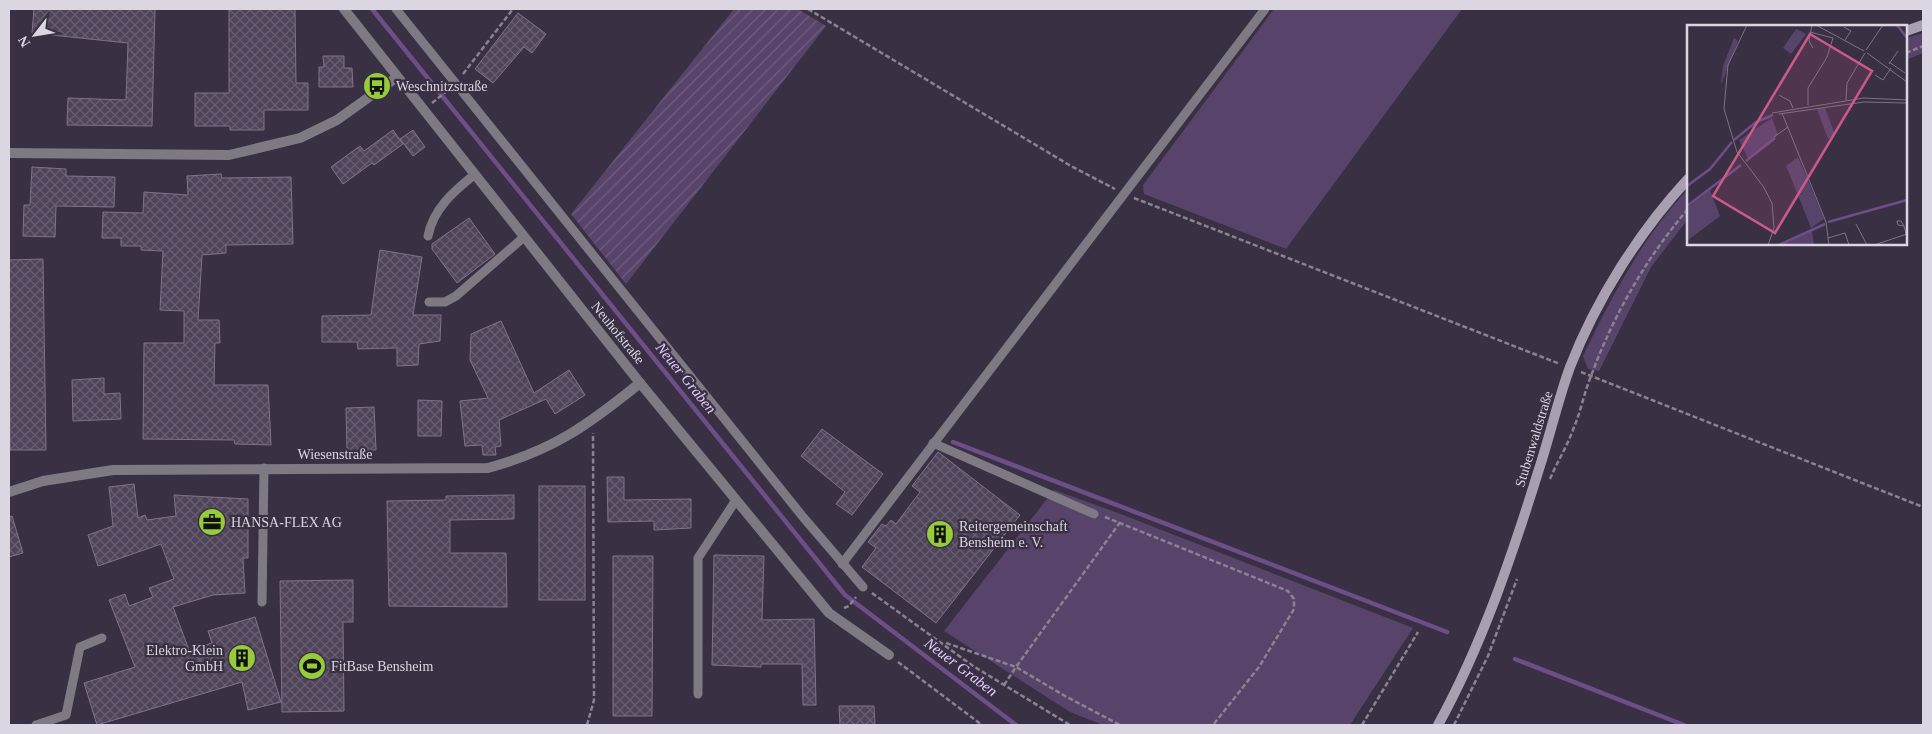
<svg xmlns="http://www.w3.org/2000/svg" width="1932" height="734" viewBox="0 0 1932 734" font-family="'Times New Roman',serif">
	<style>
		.grass { fill: #58446a }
		.garden { fill: url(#garden-furrows) }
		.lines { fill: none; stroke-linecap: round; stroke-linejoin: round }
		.stream { stroke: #6d4e88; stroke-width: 4.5 }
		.building { fill: url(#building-cross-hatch); stroke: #7f738a }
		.path { stroke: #8a8292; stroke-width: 2.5; stroke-dasharray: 5 2.5; stroke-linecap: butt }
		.lane { stroke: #7e7983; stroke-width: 9 }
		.street { stroke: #7e7983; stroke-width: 10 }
		.secondary { stroke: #a89fb0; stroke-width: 10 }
		.labels { text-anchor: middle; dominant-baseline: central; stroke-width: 4.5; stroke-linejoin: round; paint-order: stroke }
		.poi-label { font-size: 14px; fill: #dcd6e2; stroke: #3a3043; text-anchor: start }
		.street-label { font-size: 14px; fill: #dcd6e2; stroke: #3a3043 }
		.water-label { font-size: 15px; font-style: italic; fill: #e5cbff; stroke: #3a3043 }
		.inset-river { fill: none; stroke: #6d4e88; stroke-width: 2.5 }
		.inset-road { fill: none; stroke: #7b7283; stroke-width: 1 }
		.view { fill: #cb5a8a; fill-opacity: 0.15; stroke: #cb5a8a; stroke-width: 2.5 }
		.inset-edge { fill: none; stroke: #dcd6e2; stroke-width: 2.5 }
	</style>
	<defs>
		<pattern id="garden-furrows" width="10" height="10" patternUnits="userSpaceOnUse" patternTransform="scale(1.25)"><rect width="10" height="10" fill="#58446a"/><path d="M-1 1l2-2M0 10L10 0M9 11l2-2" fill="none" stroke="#6f5e7f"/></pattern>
		<pattern id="building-cross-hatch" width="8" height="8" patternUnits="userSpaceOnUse" patternTransform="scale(1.25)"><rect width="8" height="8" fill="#4f4459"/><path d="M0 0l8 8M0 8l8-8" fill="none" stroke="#685e71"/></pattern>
	</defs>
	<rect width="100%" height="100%" fill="#3a3043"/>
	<g class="grass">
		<polygon points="1274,9 1462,9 1286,249 1144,194 1143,185"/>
		<polygon points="1923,33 1923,53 1906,60 1906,38"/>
		<path d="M1688,189V219L1651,267L1599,371L1588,369L1583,356C1612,296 1642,238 1688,189Z"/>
		<polygon points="1054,490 1118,513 1413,628 1350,725 1103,725 1070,712 944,631"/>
	</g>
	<polygon class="garden" points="734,9 798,9 826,26 626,284 571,214"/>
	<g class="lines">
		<g class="stream">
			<polyline points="372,9 845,595 1016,725"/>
			<polyline points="953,442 1447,632"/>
			<polyline points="1515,659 1684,725"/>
		</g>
	</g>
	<g class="building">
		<polygon points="34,9 155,9 152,126 67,125 68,98 126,100 128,43 32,33"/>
		<polygon points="229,9 295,9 296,83 308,83 308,110 264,110 264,130 230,130 230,126 195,126 195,93 229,93"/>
		<polygon points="518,13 546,34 532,53 524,47 493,83 475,69"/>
		<polygon points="323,56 344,56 344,68 352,68 353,87 319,87 319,67 324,67"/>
		<polygon points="393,130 403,144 374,165 372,163 343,184 331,167 360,146 364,151"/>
		<polygon points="413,130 425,147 413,156 400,139"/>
		<polygon points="32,167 66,169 66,176 115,177 114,207 56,206 55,237 23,236 24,205 30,205"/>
		<polygon points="221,174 222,178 291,177 293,244 226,245 226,253 202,255 198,320 219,320 220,343 215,343 214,385 268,385 271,445 235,444 234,440 143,439 144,343 184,343 184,311 160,310 163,251 141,250 141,246 121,246 121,238 102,238 103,212 143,213 144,192 188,195 187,176"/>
		<polygon points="469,218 495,254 457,283 432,249 432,244"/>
		<polygon points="380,250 422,257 413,315 441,315 440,341 419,344 418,365 397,366 397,348 358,349 357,342 322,342 322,316 371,315"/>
		<polygon points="43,259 46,450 10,450 9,260"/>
		<polygon points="501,321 534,393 569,370 585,395 555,414 546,399 499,420 501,446 495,447 496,455 483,455 482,445 465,446 460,401 488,398 470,360 471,334"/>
		<polygon points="104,378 104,394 120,393 121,419 73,421 72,380"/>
		<polygon points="418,400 442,401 441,436 418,436"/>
		<polygon points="374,407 376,450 347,451 346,408"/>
		<polygon points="822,429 883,474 852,515 836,504 845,492 801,456"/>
		<polygon points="938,452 1020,515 936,623 862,567 876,548 868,542 882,524 886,526 891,520 896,524 920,492 912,486"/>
		<polygon points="607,477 624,477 624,500 691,499 691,528 654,530 654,521 608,522"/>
		<polygon points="134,484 138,518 145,515 147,520 176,516 174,495 248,499 248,558 243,558 245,593 213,595 173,607 189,650 212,643 208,631 255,617 281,702 248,710 242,682 97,725 84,683 135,667 109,600 125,594 129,606 153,597 149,588 174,579 161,544 98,566 88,535 113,526 109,487"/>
		<rect x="539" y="486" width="46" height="114"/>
		<polygon points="514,495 514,519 450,520 450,553 506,553 507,607 389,606 387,501 446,500 446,496"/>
		<polygon points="12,516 23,553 9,557 9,517"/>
		<polygon points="714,555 764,556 762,620 814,619 816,705 803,705 802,664 761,664 761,667 712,665"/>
		<polygon points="613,556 653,556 652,716 613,716"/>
		<polygon points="353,580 353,622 343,622 344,711 282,712 280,581"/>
		<polygon points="839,706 874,706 875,725 840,725"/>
	</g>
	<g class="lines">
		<g class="path">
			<polyline points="808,9 1071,166 1115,189"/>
			<polyline points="1906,53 1923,46"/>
			<polyline points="463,74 513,9"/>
			<polyline points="432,103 447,91"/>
			<polyline points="1134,198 1560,364"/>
			<polyline points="1581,372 1923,507"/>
			<path d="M1550,479C1557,462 1568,445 1574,427C1581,411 1584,393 1591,376C1613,316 1646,258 1688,209"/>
			<polyline points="1105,517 1288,591 1294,599 1294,609 1259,667 1213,725"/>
			<polyline points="872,593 973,666 1070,725"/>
			<polyline points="844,608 849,606 856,597"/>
			<polyline points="946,643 1016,667 1121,521"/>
			<polyline points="898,662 982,725"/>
			<polyline points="1004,685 1016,667 1065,696 1120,725"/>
			<polyline points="587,725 594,700 593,433"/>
			<polyline points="1362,725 1418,632"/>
			<polyline points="1454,725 1488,656 1517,579"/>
		</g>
		<g class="lane">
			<polyline points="396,9 803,517 863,587"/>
			<path d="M428,236C433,209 454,191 474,175"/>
			<polyline points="429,302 445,302 456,296 524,237"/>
			<polyline points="933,443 1094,514"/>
			<polyline points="842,564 1265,9"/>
			<polyline points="262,602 264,468"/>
			<polyline points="698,694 698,558 736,500"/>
			<polyline points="36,725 66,715 80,647 102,638"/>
		</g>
		<g class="street">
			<polyline points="344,9 640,383 829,613 889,655"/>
			<polyline points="9,153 229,155 300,138 337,120 397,77"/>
			<path d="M9,492L43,481L113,470L488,468C554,450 588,425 640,383"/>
		</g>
		<g class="secondary">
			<polyline points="1906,31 1923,25"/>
			<path d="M1438,725C1482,645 1512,556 1539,469C1550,435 1558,400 1570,367C1596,300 1639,232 1688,179"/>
		</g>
	</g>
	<defs>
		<g id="bus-disc" transform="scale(1.4375)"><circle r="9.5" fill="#96cc3a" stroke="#3a3043"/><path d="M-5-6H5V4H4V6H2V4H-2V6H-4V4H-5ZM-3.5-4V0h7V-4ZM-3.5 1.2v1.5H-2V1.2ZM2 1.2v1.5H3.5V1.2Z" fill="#111"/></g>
		<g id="office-disc" transform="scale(1.4375)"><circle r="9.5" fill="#96cc3a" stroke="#3a3043"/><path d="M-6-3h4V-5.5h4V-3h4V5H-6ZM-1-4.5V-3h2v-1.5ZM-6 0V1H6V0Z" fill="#111"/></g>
		<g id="building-disc" transform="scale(1.4375)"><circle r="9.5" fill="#96cc3a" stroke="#3a3043"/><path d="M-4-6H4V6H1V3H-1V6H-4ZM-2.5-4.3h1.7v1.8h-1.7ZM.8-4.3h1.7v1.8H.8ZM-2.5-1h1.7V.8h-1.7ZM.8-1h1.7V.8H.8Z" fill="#111"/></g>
		<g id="stadium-disc" transform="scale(1.4375)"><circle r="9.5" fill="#96cc3a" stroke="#3a3043"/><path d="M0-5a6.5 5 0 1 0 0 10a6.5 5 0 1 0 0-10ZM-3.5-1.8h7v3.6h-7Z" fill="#111"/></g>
	</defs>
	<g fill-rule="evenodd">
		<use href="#bus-disc" x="377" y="86"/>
		<use href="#office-disc" x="212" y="522"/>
		<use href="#building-disc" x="940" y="534"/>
		<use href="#building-disc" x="242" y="658"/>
		<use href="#stadium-disc" x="312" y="666"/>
	</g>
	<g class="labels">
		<g class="poi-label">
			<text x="396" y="86">Weschnitzstraße</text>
			<text x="231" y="522">HANSA-FLEX AG</text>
			<text x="959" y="526">Reitergemeinschaft<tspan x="959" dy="16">Bensheim e. V.</tspan></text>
			<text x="223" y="650" text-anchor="end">Elektro-Klein<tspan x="223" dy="16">GmbH</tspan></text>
			<text x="331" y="666">FitBase Bensheim</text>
		</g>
		<g class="street-label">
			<text transform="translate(618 333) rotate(51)">Neuhofstraße</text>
			<text transform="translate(1534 439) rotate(-73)">Stubenwaldstraße</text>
			<text x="335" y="454">Wiesenstraße</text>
		</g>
		<g class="water-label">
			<text transform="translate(686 378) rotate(51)">Neuer Graben</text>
			<text transform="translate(961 667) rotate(37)">Neuer Graben</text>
		</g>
	</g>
	<g transform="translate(1687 25)">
		<rect width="220" height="220" fill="#3a3043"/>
		<path d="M47,13L51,16L34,60L36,41ZM85,93L91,110L61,133L52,115ZM111,132L125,165L111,170L99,141ZM23,165L33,191L0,216V183ZM125,206L127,220H95Z" fill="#58446a"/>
		<path d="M109,4L119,9L104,29L96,23Z" fill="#58446a"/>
		<path d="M138,83L148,110L141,114L130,84ZM125,165L137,194L124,203L111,170Z" fill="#58446a"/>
		<path class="inset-river" d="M210,0L220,13M47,115L69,97L86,90M59,136L88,113M0,161L23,144L45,117M0,181L54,140M141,197L220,175M92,220L138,199"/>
		<path class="inset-road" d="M60,0L41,40L37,84L50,127L76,161L85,178L87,203L81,220M125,0L122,16L126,23M129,0L177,26M157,2L164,6L158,15M179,25L196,0M180,28L220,57M202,37L218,48M202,39L211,26M188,50L196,55L204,43M92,70L103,76L106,83M159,75L160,58L178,28M121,80V63L140,32L146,13L123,7M85,88L177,73L220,75M95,88L139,197L142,220M92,89L177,77L220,78M87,112L101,102M169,199L180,220M217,201L211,200L210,196H214L217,201L219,209M141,213L158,208L162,220M187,220L220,209"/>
		<path class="view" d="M123,9L185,46L88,208L26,171Z"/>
		<rect width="220" height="220" class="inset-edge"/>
	</g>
	<rect width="1932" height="734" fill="none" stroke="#dcd6e2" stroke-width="20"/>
	<g transform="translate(35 35) rotate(239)" stroke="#3a3043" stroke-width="4" paint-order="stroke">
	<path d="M0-4L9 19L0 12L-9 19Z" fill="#dcd6e2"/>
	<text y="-8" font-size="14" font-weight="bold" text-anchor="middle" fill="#dcd6e2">N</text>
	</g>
</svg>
